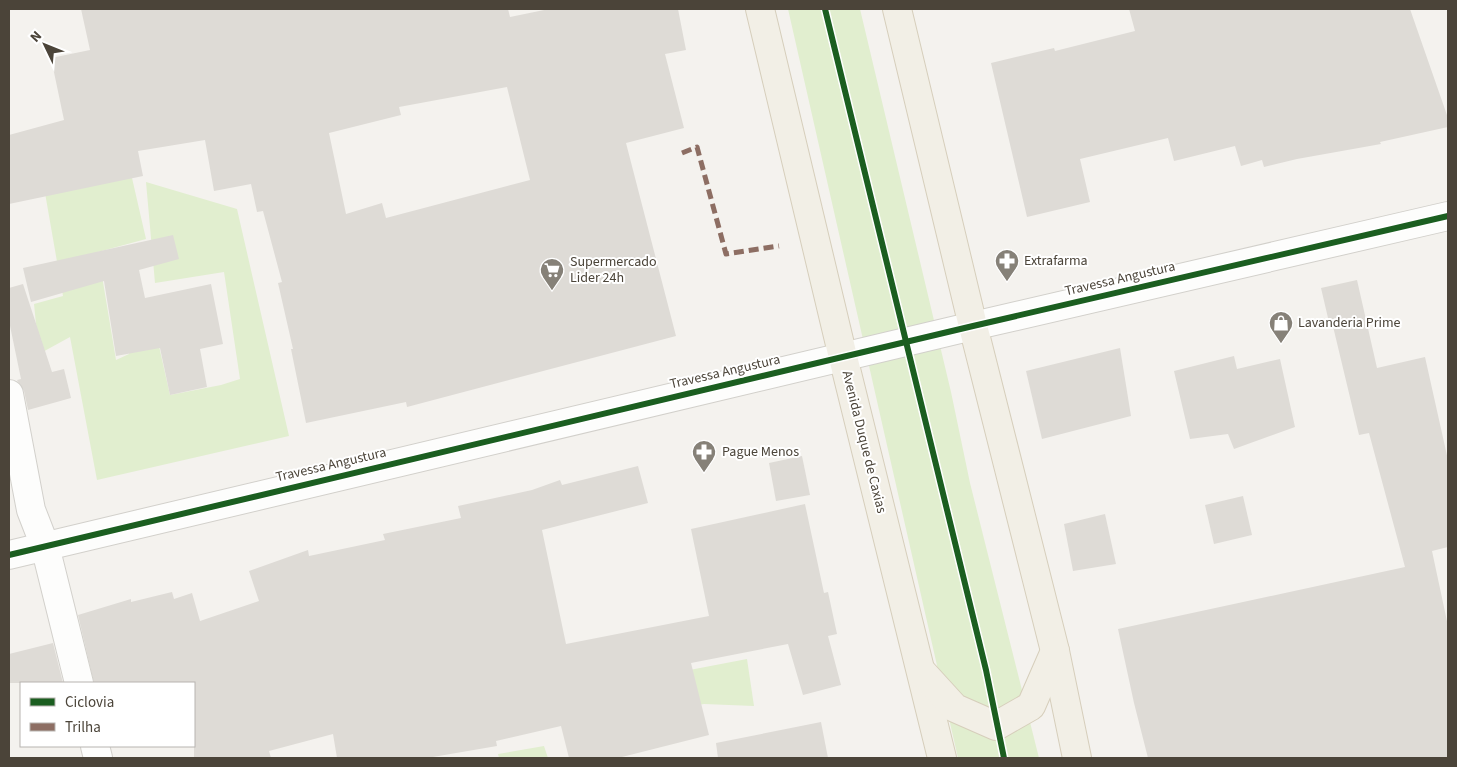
<svg xmlns="http://www.w3.org/2000/svg" width="1457" height="767" viewBox="0 0 1457 767" font-family="'Source Sans 3',sans-serif">
	<style>
		.green { fill: #e1eecf }
		.building { fill: #dedbd6; fill-rule: evenodd }
		.lines { fill: none; stroke-linecap: round; stroke-linejoin: round }
		.minor-casing { stroke: #d2d0cb; stroke-width: 30 }
		.major-casing { stroke: #d6cebb; stroke-width: 30 }
		.minor { stroke: #fdfdfc; stroke-width: 28 }
		.major { stroke: #f2efe6; stroke-width: 28 }
		.quiet { stroke: #8d6e63; stroke-width: 5; stroke-dasharray: 10 5; stroke-linecap: butt }
		.cycleway-casing { stroke: #fff; stroke-width: 9 }
		.cycleway { stroke: #1b5e20; stroke-width: 6 }
		.labels { text-anchor: middle; dominant-baseline: central; stroke-width: 4; stroke-linejoin: round; paint-order: stroke }
		.poi-label { font-size: 14px; fill: #4b4439; stroke: #fff; text-anchor: start }
		.street-label { font-size: 14px; fill: #4b4439; stroke: #fff }
	</style>
	<rect width="100%" height="100%" fill="#f4f2ee"/>
	<g class="green">
		<polygon points="788,9 860,9 951,392 970,483 1039,758 958,758"/>
		<polygon points="41,170 132,178 146,239 98,252 116,360 129,354 131,328 154,324 170,395 221,385 240,379 224,272 155,283 146,182 237,209 289,436 97,480 70,337 39,354 34,304 63,296"/>
		<polygon points="747,659 754,706 704,704 655,712 653,677"/>
		<polygon points="544,746 548,758 499,758 498,754"/>
	</g>
	<g class="building">
		<path d="M81,9H508L510,17L549,9H678L686,50L665,54L684,128L626,143L676,336L407,407L406,402L306,423L291,349H293L278,283L282,282L263,211L257,212L251,184L214,191L205,140L138,151L143,176L9,204V135L64,120L51,58L90,50ZM507,87L530,180L386,218L382,203L346,214L329,133L401,115L399,107Z"/>
		<polygon points="1129,9 1410,9 1448,118 1448,127 1380,142 1381,144 1297,159 1264,167 1262,160 1241,166 1235,146 1174,161 1168,138 1080,159 1090,202 1027,217 991,63 1054,48 1055,51 1135,31"/>
		<polygon points="173,235 179,259 139,270 145,298 211,284 223,344 200,349 207,387 170,395 160,348 116,356 104,281 31,302 23,268"/>
		<polygon points="1357,280 1377,368 1425,357 1448,460 1448,547 1432,551 1448,626 1448,758 1148,758 1134,703 1118,629 1405,567 1369,433 1359,435 1331,318 1328,318 1321,288"/>
		<polygon points="23,284 52,372 64,369 71,398 28,410 24,391 17,380 21,379 9,321 9,288"/>
		<polygon points="1120,348 1131,416 1042,439 1026,371"/>
		<polygon points="1234,356 1237,369 1280,359 1295,427 1234,449 1228,434 1190,439 1174,371"/>
		<polygon points="802,456 810,495 776,501 769,463"/>
		<polygon points="638,466 648,503 542,530 566,644 709,616 691,529 805,504 824,593 828,592 837,634 828,636 841,685 803,695 788,644 691,663 709,735 618,758 569,758 561,726 496,741 497,746 427,758 337,758 333,734 269,751 271,758 194,758 194,683 94,683 78,615 131,599 131,602 172,592 174,599 192,593 200,621 259,601 249,571 308,550 309,556 385,540 383,534 461,518 458,506 532,490 560,480 562,485"/>
		<polygon points="1243,496 1252,535 1214,544 1205,505"/>
		<polygon points="1105,514 1116,564 1073,571 1064,524"/>
		<polygon points="53,643 63,683 9,683 9,654"/>
		<polygon points="821,722 828,758 718,758 716,743"/>
	</g>
	<g class="lines">
		<g class="minor-casing">
			<g id="minor">
				<polyline points="9,394 31,510 45,546 79,683"/>
				<polyline points="9,555 973,326 1448,216"/>
				<polyline points="95,746 98,758"/>
			</g>
		</g>
		<g class="major-casing">
			<g id="major">
				<polyline points="760,9 843,357 942,758"/>
				<polyline points="897,9 973,326 1055,651 1077,758"/>
				<polyline points="923,673 955,708 996,726 1031,706 1055,651"/>
			</g>
		</g>
		<use href="#minor" class="minor"/>
		<use href="#major" class="major"/>
		<polyline class="quiet" points="682,153 697,147 726,254 779,246"/>
		<g class="cycleway-casing">
			<g id="cycleway">
				<polyline points="825,9 986,670 1004,758"/>
				<polyline points="9,555 973,326 1448,216"/>
			</g>
		</g>
		<use href="#cycleway" class="cycleway"/>
	</g>
	<defs>
		<g id="pharmacy-pin" transform="scale(1.25)"><path d="M0 17L-7.5 6A9.5 9.5 0 1 1 7.5 6Z" fill="#868178" stroke="#fff"/><path d="M-2-6h4v4h4v4h-4v4h-4v-4h-4v-4h4Z" fill="#fff"/></g>
		<g id="supermarket-pin" transform="scale(1.25)"><path d="M0 17L-7.5 6A9.5 9.5 0 1 1 7.5 6Z" fill="#868178" stroke="#fff"/><path d="M-6-5.5h2.5l.6 2H6L4.5 2H-2.5L-4.4-4H-6ZM-1.5 3.2a1.3 1.3 0 1 0 .1 0ZM3 3.2a1.3 1.3 0 1 0 .1 0Z" fill="#fff"/></g>
		<g id="shop-pin" transform="scale(1.25)"><path d="M0 17L-7.5 6A9.5 9.5 0 1 1 7.5 6Z" fill="#868178" stroke="#fff"/><path d="M-5-2.5h2.3a2.7 3.5 0 0 1 5.4 0H5L5.5 6h-11ZM-1.5-2.5h3a1.5 2.3 0 0 0-3 0Z" fill="#fff"/></g>
	</defs>
	<g fill-rule="evenodd">
		<use href="#pharmacy-pin" x="1007" y="261"/>
		<use href="#supermarket-pin" x="552" y="270"/>
		<use href="#shop-pin" x="1281" y="323"/>
		<use href="#pharmacy-pin" x="704" y="452"/>
	</g>
	<g class="labels">
		<g class="poi-label">
			<text x="1024" y="261">Extrafarma</text>
			<text x="570" y="262">Supermercado<tspan x="570" dy="16">Lider 24h</tspan></text>
			<text x="1298" y="323">Lavanderia Prime</text>
			<text x="722" y="452">Pague Menos</text>
		</g>
		<g class="street-label">
			<text transform="translate(1120 279) rotate(-13)">Travessa Angustura</text>
			<text transform="translate(725 372) rotate(-13)">Travessa Angustura</text>
			<text transform="translate(864 442) rotate(76)">Avenida Duque de Caxias</text>
			<text transform="translate(331 465) rotate(-13)">Travessa Angustura</text>
		</g>
	</g>
	<rect width="1457" height="767" fill="none" stroke="#4b4439" stroke-width="20"/>
	<rect x="20" y="682" width="175" height="65" fill="#ffffff" stroke="#b7b4b0"/>
	<rect x="30" y="698" width="25" height="8" fill="#1b5e20" stroke="#b7b4b0"/>
	<text x="65" y="707" font-size="15" fill="#4b4439">Ciclovia</text>
	<rect x="30" y="723" width="25" height="8" fill="#8d6e63" stroke="#b7b4b0"/>
	<text x="65" y="732" font-size="15" fill="#4b4439">Trilha</text>
	<g transform="translate(45 45) rotate(313)" stroke="#ffffff" stroke-width="4" paint-order="stroke">
	<path d="M0-4L9 19L0 12L-9 19Z" fill="#4b4439"/>
	<text y="-8" font-size="14" font-weight="bold" text-anchor="middle" fill="#4b4439">N</text>
	</g>
</svg>
